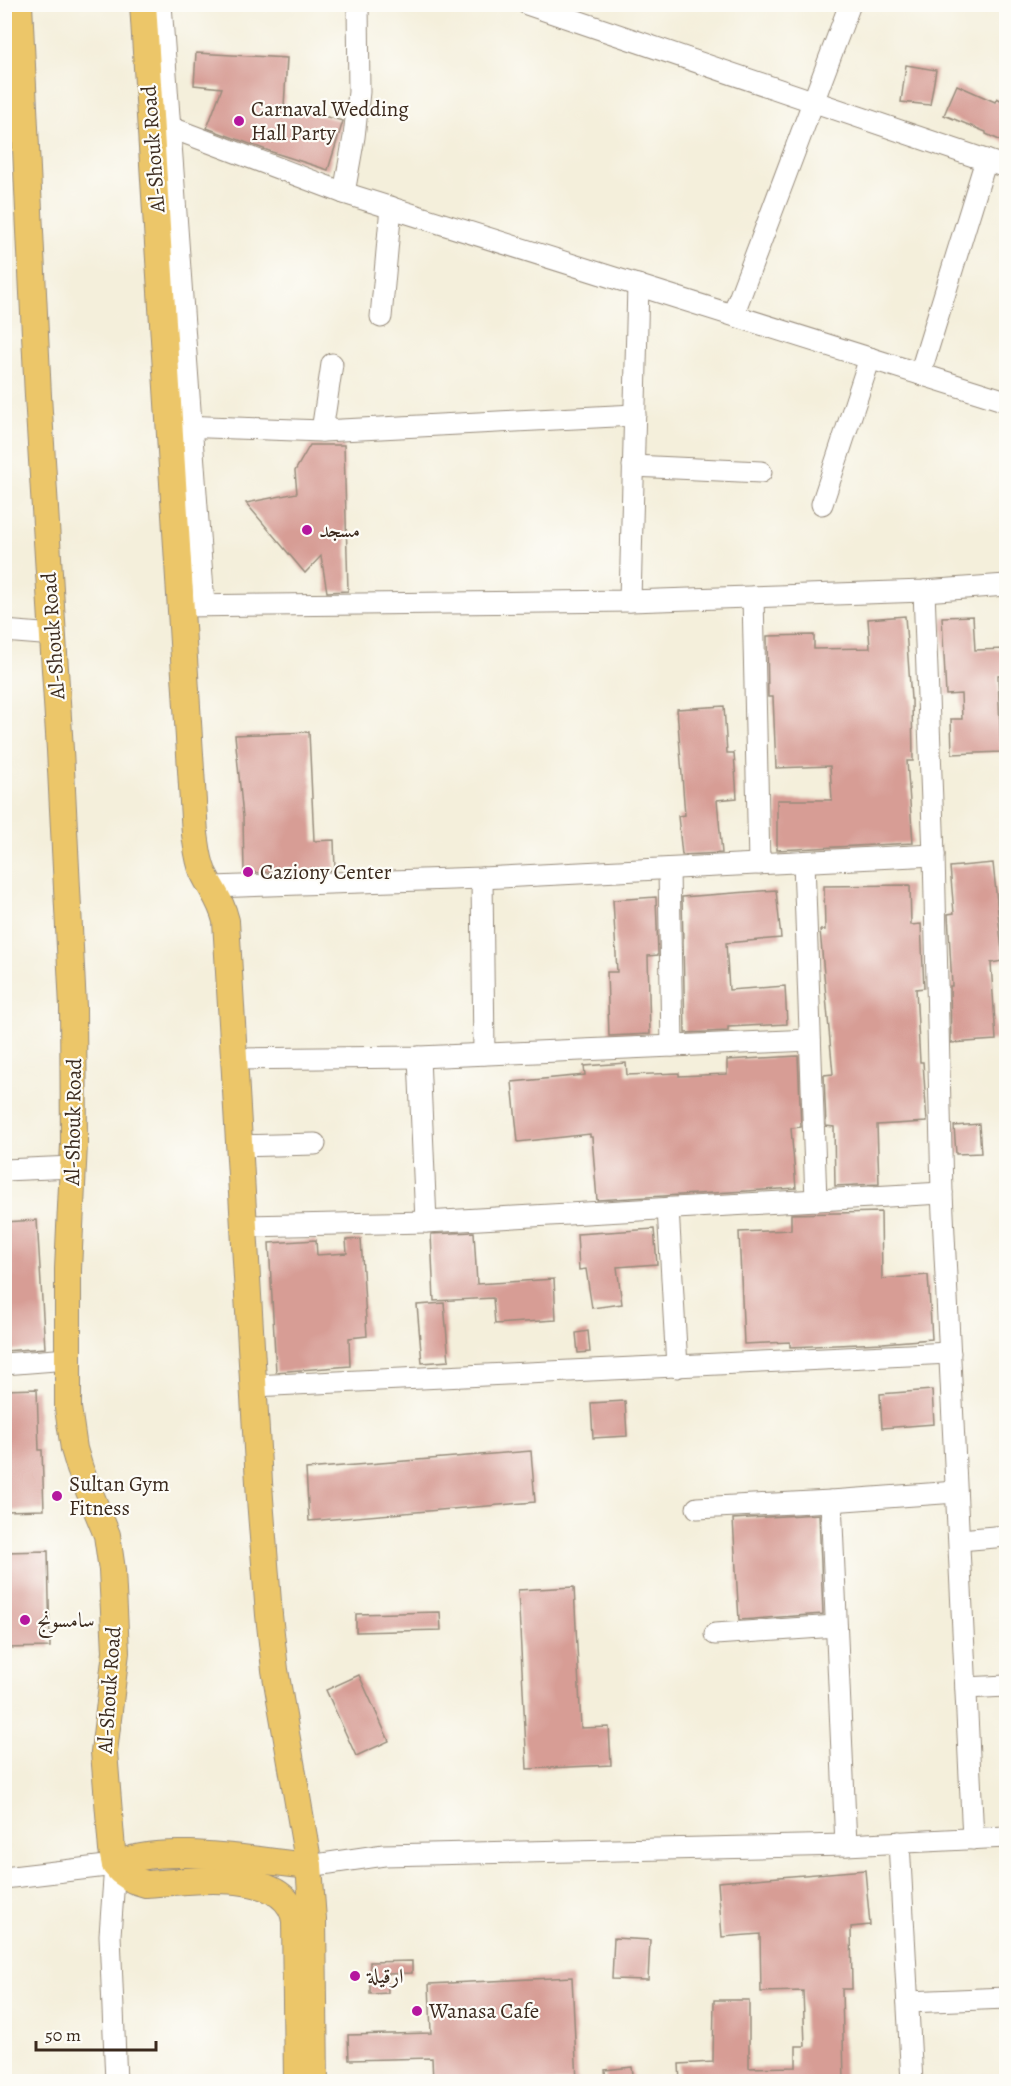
<svg xmlns="http://www.w3.org/2000/svg" width="1011" height="2086" viewBox="0 0 1011 2086" font-family="Alegreya,Amiri,serif">
	<style>
		.building { fill: #d79d95 }
		.lines { fill: none; stroke-linecap: round; stroke-linejoin: round }
		.minor-casing { stroke: #988c7c; stroke-width: 23 }
		.major-casing { stroke: #988c7c; stroke-width: 28 }
		.minor { stroke: #fff; stroke-width: 21 }
		.major { stroke: #ecc669; stroke-width: 26 }
		.poi-dot { fill: #b5179e; stroke: #fdfcf7; stroke-width: 2 }
		.labels { text-anchor: middle; dominant-baseline: central; stroke-width: 4.5; stroke-linejoin: round; paint-order: stroke }
		.poi-label { font-size: 21px; fill: #3b2a1e; stroke: #fdfcf7; text-anchor: start }
		.street-label { font-size: 21px; fill: #3b2a1e; stroke: #fdfcf7 }
	</style>
	<rect width="100%" height="100%" fill="#fdfcf7"/>
	<filter id="ink" filterUnits="userSpaceOnUse"><feTurbulence type="fractalNoise" baseFrequency=".0167" numOctaves="2"/><feDisplacementMap in="SourceGraphic" scale="12" xChannelSelector="R" yChannelSelector="G"/><feConvolveMatrix kernelMatrix="1 2 1 2 8 2 1 2 1" color-interpolation-filters="sRGB"/></filter>
	<filter id="wash" filterUnits="userSpaceOnUse"><feTurbulence type="fractalNoise" baseFrequency=".008" numOctaves="4" result="noise"/><feDisplacementMap in="SourceGraphic" scale="24" xChannelSelector="R" yChannelSelector="G"/><feGaussianBlur stdDeviation="1.35" result="paint"/><feColorMatrix in="noise" values="0 0 0 0 0 0 0 0 0 0 0 0 0 0 0 0 0 1.4 0 .05"/><feComposite in="paint" operator="in"/></filter>
	<g filter="url(#wash)">
		<rect width="100%" height="100%" fill="#f4efdb"/>
		<g id="blocks">
			<g class="building">
				<polygon points="196,53 287,58 284,106 343,121 328,170 272,152 207,128 222,88 194,85"/>
				<polygon points="906,65 936,70 930,105 901,102"/>
				<polygon points="957,85 995,102 997,98 1006,103 1006,143 986,134 986,132 944,115"/>
				<polygon points="310,445 344,445 348,591 327,592 321,556 305,573 246,503 297,493 295,471"/>
				<polygon points="905,616 911,699 912,699 913,761 907,761 913,843 777,850 777,800 832,800 830,766 776,768 773,697 768,697 767,636 814,635 814,649 870,648 868,619"/>
				<polygon points="973,616 975,650 1006,649 1006,674 998,675 1001,752 952,754 951,719 962,719 961,694 946,695 942,617"/>
				<polygon points="724,706 727,753 734,753 737,798 717,800 722,853 682,855 678,816 685,815 677,709"/>
				<polygon points="309,732 314,841 334,840 335,870 244,873 243,817 235,735"/>
				<polygon points="993,863 1003,961 991,963 996,1040 951,1043 950,986 952,986 948,914 954,913 950,867"/>
				<polygon points="910,885 911,925 921,924 924,988 916,989 920,1062 923,1062 927,1122 877,1125 879,1184 835,1186 834,1127 826,1126 824,1075 833,1074 820,930 825,930 824,886"/>
				<polygon points="776,890 781,938 726,943 729,990 785,986 787,1024 728,1027 728,1031 685,1033 682,897"/>
				<polygon points="656,897 658,955 648,956 650,1034 609,1036 607,972 617,972 613,900"/>
				<polygon points="798,1056 801,1127 791,1128 796,1188 597,1200 592,1137 590,1137 590,1134 518,1142 512,1082 585,1075 584,1066 626,1063 627,1075 679,1073 679,1076 727,1074 727,1060"/>
				<polygon points="979,1124 981,1153 956,1154 954,1126"/>
				<polygon points="881,1212 882,1279 928,1275 932,1339 883,1343 790,1347 790,1342 744,1344 739,1232 791,1230 791,1214"/>
				<polygon points="37,1220 45,1348 4,1351 4,1222"/>
				<polygon points="654,1229 657,1264 617,1267 622,1304 592,1308 586,1269 579,1270 577,1234"/>
				<polygon points="474,1232 477,1284 554,1279 556,1320 495,1324 493,1298 434,1301 431,1234"/>
				<polygon points="361,1239 367,1336 349,1338 350,1366 276,1372 269,1243 316,1240 317,1255 347,1253 346,1240"/>
				<polygon points="444,1303 449,1361 422,1363 417,1305"/>
				<polygon points="588,1331 590,1352 578,1353 576,1333"/>
				<polygon points="37,1389 39,1450 42,1450 44,1510 4,1511 4,1390"/>
				<polygon points="932,1390 934,1424 882,1428 880,1394"/>
				<polygon points="625,1401 627,1436 593,1438 591,1403"/>
				<polygon points="531,1451 535,1502 309,1521 306,1469"/>
				<polygon points="819,1514 823,1614 739,1620 733,1519"/>
				<polygon points="48,1551 50,1647 4,1648 4,1552"/>
				<polygon points="574,1587 581,1728 609,1727 611,1765 527,1769 518,1590"/>
				<polygon points="440,1612 441,1630 356,1632 356,1614"/>
				<polygon points="359,1675 389,1741 356,1756 326,1690"/>
				<polygon points="865,1870 870,1925 851,1927 852,1989 842,1989 844,2082 680,2082 679,2064 713,2062 714,2000 749,2000 749,2068 796,2067 796,2046 805,2046 803,1991 761,1992 760,1934 722,1937 718,1882"/>
				<polygon points="614,1938 650,1940 648,1980 612,1979"/>
				<polygon points="412,1961 412,1973 387,1974 388,1993 370,1994 370,1962"/>
				<polygon points="572,1977 577,2082 433,2082 432,2058 349,2060 348,2035 431,2033 429,1984"/>
				<polygon points="632,2067 634,2082 606,2082 605,2070"/>
			</g>
		</g>
	</g>
	<g filter="url(#ink)">
		<use href="#blocks" fill-opacity="0" stroke="#988c7c" stroke-width="1.5"/>
		<g class="lines">
			<g class="minor-casing">
				<g id="minor">
					<polyline points="161,4 204,605"/>
					<polyline points="527,4 1006,167"/>
					<polyline points="4,105 22,105"/>
					<polyline points="151,123 172,128 344,193 1006,401"/>
					<polyline points="344,193 354,137 359,92 358,4"/>
					<polyline points="733,315 850,4"/>
					<polyline points="381,317 391,207"/>
					<polyline points="920,374 986,160"/>
					<polyline points="180,426 322,431 635,415"/>
					<polyline points="322,431 332,364"/>
					<polyline points="633,466 761,472"/>
					<polyline points="822,504 870,358"/>
					<polyline points="924,591 934,855 942,1193 973,1839"/>
					<polyline points="753,597 759,864"/>
					<polyline points="630,601 638,285"/>
					<polyline points="182,606 630,601 924,591 1006,585"/>
					<polyline points="4,631 54,635"/>
					<polyline points="804,862 816,1200"/>
					<polyline points="669,869 672,1046"/>
					<polyline points="482,878 484,1054"/>
					<polyline points="213,887 482,878 934,855"/>
					<polyline points="419,1057 426,1222"/>
					<polyline points="233,1059 419,1057 810,1040"/>
					<polyline points="238,1146 315,1144"/>
					<polyline points="4,1170 73,1167"/>
					<polyline points="668,1208 677,1367"/>
					<polyline points="243,1226 426,1222 942,1193"/>
					<polyline points="4,1364 68,1359"/>
					<polyline points="253,1386 950,1353"/>
					<polyline points="831,1501 846,1845"/>
					<polyline points="697,1508 831,1501 956,1492"/>
					<polyline points="960,1540 1006,1536"/>
					<polyline points="715,1634 836,1626"/>
					<polyline points="966,1688 1006,1686"/>
					<polyline points="899,1842 912,2082"/>
					<polyline points="309,1866 384,1855 846,1845 1006,1837"/>
					<polyline points="4,1878 115,1865 110,1935 116,2082"/>
					<polyline points="908,2002 1006,1998"/>
				</g>
			</g>
			<g class="major-casing">
				<g id="major">
					<path d="M19,4L38,396L60,750L73,1007L74,1144L68,1269V1408L74,1449L80,1469L107,1535L112,1570L116,1652L104,1752L112,1850L115,1865L120,1871L133,1880L146,1884C185,1882 288,1865 295,1921L297,2082"/>
					<path d="M143,4L195,834C197,847 198,860 203,872C212,891 221,900 226,921L260,1499L269,1615L275,1670L309,1866L313,1920L315,2082"/>
					<path d="M115,1865C159,1842 259,1861 309,1866"/>
				</g>
			</g>
			<use href="#minor" class="minor"/>
			<use href="#major" class="major"/>
		</g>
	</g>
	<g class="poi-dot">
		<circle cx="239" cy="121" r="6"/>
		<circle cx="307" cy="530" r="6"/>
		<circle cx="248" cy="872" r="6"/>
		<circle cx="57" cy="1496" r="6"/>
		<circle cx="25" cy="1620" r="6"/>
		<circle cx="355" cy="1976" r="6"/>
		<circle cx="417" cy="2011" r="6"/>
	</g>
	<g class="labels">
		<g class="poi-label">
			<text x="251" y="109">Carnaval Wedding<tspan x="251" dy="24">Hall Party</tspan></text>
			<text x="319" y="530">مسجد</text>
			<text x="260" y="872">Caziony Center</text>
			<text x="69" y="1484">Sultan Gym<tspan x="69" dy="24">Fitness</tspan></text>
			<text x="37" y="1620">سامسونج</text>
			<text x="367" y="1976">ارقيلة</text>
			<text x="429" y="2011">Wanasa Cafe</text>
		</g>
		<g class="street-label">
			<text transform="translate(153 149) rotate(-94)">Al-Shouk Road</text>
			<text transform="translate(53 636) rotate(-94)">Al-Shouk Road</text>
			<text transform="translate(73 1122) rotate(-89)">Al-Shouk Road</text>
			<text transform="translate(109 1690) rotate(-86)">Al-Shouk Road</text>
		</g>
	</g>
	<rect width="1011" height="2086" fill="none" stroke="#fdfcf7" stroke-width="24"/>
	<path d="M36 2041v9h120v-9" fill="none" stroke="#3b2a1e" stroke-width="3"/>
	<text x="45" y="2041" font-size="18" fill="#3b2a1e" stroke="#fdfcf7" stroke-width="4.5" paint-order="stroke">50 m</text>
</svg>
